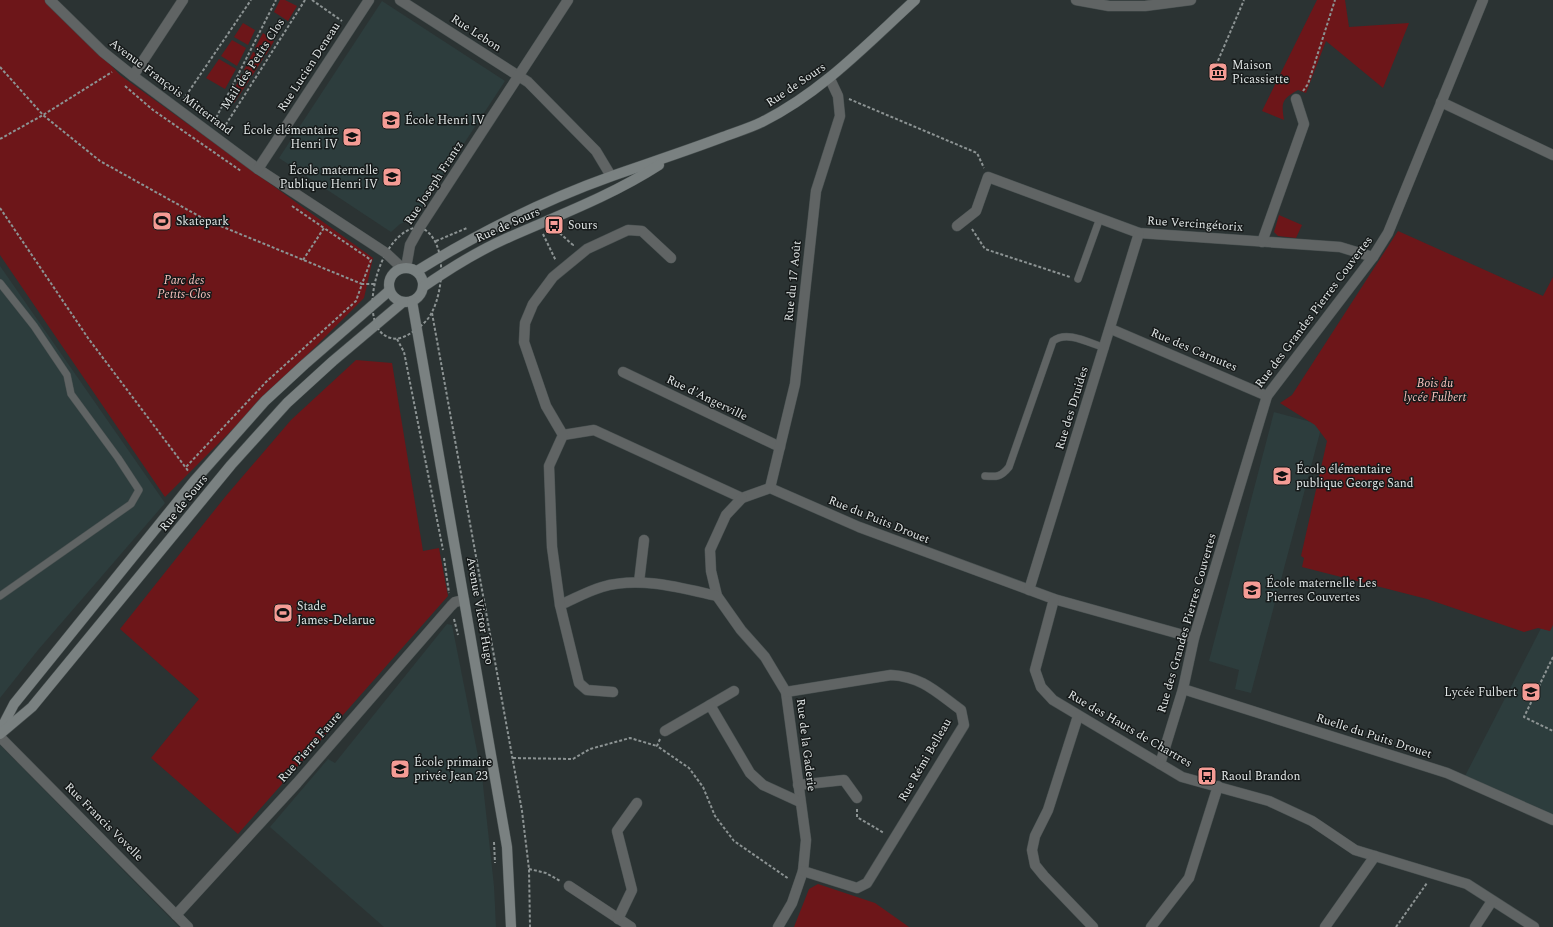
<svg xmlns="http://www.w3.org/2000/svg" width="1553" height="927" viewBox="0 0 1553 927" font-family="Spectral,serif">
	<style>
		.built { fill: #2d3d3d }
		.green { fill: #6d1619 }
		.lines { fill: none; stroke-linecap: round; stroke-linejoin: round }
		.lane-casing { stroke: #485050; stroke-width: 8 }
		.street-casing { stroke: #485050; stroke-width: 11 }
		.secondary-casing { stroke: #485050; stroke-width: 11 }
		.path { stroke: #8c9393; stroke-width: 2; stroke-dasharray: 3 2; stroke-linecap: butt }
		.lane { stroke: #606464; stroke-width: 7 }
		.street { stroke: #606464; stroke-width: 10 }
		.secondary { stroke: #7a8181; stroke-width: 10 }
		.labels { text-anchor: middle; dominant-baseline: central; stroke-width: 3; stroke-linejoin: round; paint-order: stroke }
		.street-label { font-size: 12px; fill: #e1e6e6; stroke: #161a1a }
		.poi-label { font-size: 12px; fill: #e1e6e6; stroke: #161a1a; text-anchor: start }
		.park-label { font-size: 12px; font-style: italic; fill: #f9c2bd; stroke: #161a1a }
	</style>
	<rect width="100%" height="100%" fill="#2b3333"/>
	<g class="built">
		<polygon points="382,1 505,81 415,218 400,224 391,232 279,158"/>
		<polygon points="0,266 165,503 38,650 0,698"/>
		<polygon points="1274,412 1322,425 1251,693 1235,689 1239,670 1209,661"/>
		<polygon points="1553,605 1553,817 1464,778"/>
		<polygon points="447,624 452,625 482,776 494,886 496,927 384,927 270,827 328,759 335,763"/>
		<polygon points="0,745 179,927 0,927"/>
	</g>
	<g class="green">
		<polygon points="0,0 49,0 120,75 373,258 364,298 165,497 0,255"/>
		<polygon points="280,0 285,0 297,6 288,21 274,12"/>
		<path d="M1317,0H1345L1349,27L1409,23L1383,88L1326,41L1306,93L1298,90C1282,99 1281,102 1284,120L1262,111Z"/>
		<polygon points="243,23 255,30 248,45 234,37"/>
		<polygon points="263,33 274,41 266,55 255,48"/>
		<polygon points="232,40 246,48 237,66 221,56"/>
		<polygon points="253,52 264,57 252,76 244,70"/>
		<polygon points="219,59 236,69 225,89 206,78"/>
		<polygon points="242,74 250,79 234,103 229,99"/>
		<polygon points="1279,215 1302,225 1296,238 1278,236 1274,232"/>
		<polygon points="1398,231 1543,296 1553,277 1553,625 1550,631 1538,628 1524,632 1427,599 1302,567 1304,558 1301,556 1327,441 1315,425 1280,403 1292,395"/>
		<polygon points="356,360 392,363 423,551 439,548 448,596 238,834 151,758 199,699 120,629 225,497 291,420"/>
		<polygon points="818,884 875,903 909,927 794,927 809,889"/>
	</g>
	<g class="lines">
		<g class="lane-casing">
			<g id="lane">
				<polyline points="1078,279 1100,218"/>
				<polyline points="0,283 34,326 67,375 71,394 118,458 139,490 131,504 0,596"/>
				<path d="M985,476C997,477 1001,477 1009,467L1053,341C1067,330 1089,343 1105,348"/>
			</g>
		</g>
		<g class="street-casing">
			<g id="street">
				<polyline points="50,0 103,52 133,76 258,169 386,253 402,268"/>
				<polyline points="400,0 528,82 596,151 611,176"/>
				<polyline points="1076,0 1109,6 1145,6 1191,0"/>
				<polyline points="133,76 183,0"/>
				<polyline points="1441,102 1553,155"/>
				<polyline points="258,169 369,0"/>
				<polyline points="957,226 976,211 988,177 1139,233 1340,247 1373,257"/>
				<polyline points="1262,242 1304,124 1296,99"/>
				<polyline points="406,268 410,245 420,227 568,0"/>
				<polyline points="1111,329 1267,396"/>
				<polyline points="623,372 780,447"/>
				<polyline points="563,435 594,430 742,498 770,488 859,527 1054,599 1194,638"/>
				<polyline points="770,488 795,384 816,191 840,116 838,96 830,79"/>
				<polyline points="742,498 726,515 710,550 711,571 717,596 741,630 765,657 786,692 806,840 803,871 792,903 778,927"/>
				<polyline points="639,582 644,540"/>
				<polyline points="1029,590 1139,233"/>
				<polyline points="1054,599 1035,670 1041,687 1053,700 1182,777 1269,801 1312,821 1355,850 1467,884 1534,927"/>
				<path d="M560,605C574,599 588,591 602,587C640,576 681,588 717,596"/>
				<polyline points="1183,689 1447,773 1553,820"/>
				<polyline points="613,692 587,690 579,683 560,605 552,547 549,466 563,435 546,406 524,342 525,323 533,304 553,277 587,249 628,230 642,231 671,258"/>
				<path d="M786,692L891,675C923,677 936,692 961,710L964,725L867,883L857,888L803,871"/>
				<polyline points="710,705 734,691"/>
				<polyline points="1078,716 1048,810 1035,836 1032,850 1035,865 1044,876 1093,927"/>
				<polyline points="665,731 710,705 750,773 763,785 800,802"/>
				<polyline points="0,737 188,927"/>
				<polyline points="1160,764 1183,689 1194,638 1267,396 1373,257 1388,233 1483,0"/>
				<polyline points="798,785 844,780 857,798"/>
				<polyline points="569,886 631,927"/>
				<polyline points="176,915 297,783 451,606 455,602 464,600"/>
				<polyline points="618,919 632,890 617,831 637,803"/>
				<polyline points="1151,927 1189,878 1218,786"/>
				<polyline points="1325,927 1375,856"/>
				<polyline points="1475,927 1492,901"/>
			</g>
		</g>
		<g class="secondary-casing">
			<g id="secondary">
				<circle cx="406" cy="285" r="17"/>
				<path d="M417,271C480,232 542,201 612,176C649,163 686,151 723,137C736,132 750,128 762,122C822,92 867,44 915,0"/>
				<path d="M423,287C449,269 476,252 505,239C557,216 611,196 659,165"/>
				<polyline points="412,301 507,847 511,927"/>
				<polyline points="0,731 14,704 195,480 265,401 305,364 389,291"/>
				<polyline points="0,734 32,707 231,465 287,403 333,361 403,302"/>
			</g>
		</g>
		<g class="path">
			<polyline points="312,0 342,21"/>
			<polyline points="0,67 43,115 100,161 206,220 362,284 356,301 266,382 186,467"/>
			<polyline points="1214,70 1244,0"/>
			<polyline points="125,86 153,110 241,171"/>
			<polyline points="1303,91 1308,84 1335,0"/>
			<polyline points="849,99 977,153 984,168"/>
			<polyline points="183,100 251,0"/>
			<polyline points="214,122 276,0"/>
			<polyline points="223,129 305,0"/>
			<polyline points="0,139 43,115 112,72"/>
			<polyline points="292,206 324,228"/>
			<polyline points="0,208 88,338 189,472"/>
			<path d="M420,227C448,239 444,289 432,312C428,321 419,328 411,333C405,337 397,340 391,338C354,330 377,229 420,227Z"/>
			<polyline points="972,229 985,249 1070,277"/>
			<polyline points="556,230 573,245 571,246"/>
			<polyline points="543,234 556,261"/>
			<polyline points="436,241 467,228"/>
			<polyline points="303,260 324,228 371,260 362,284 374,284"/>
			<polyline points="432,313 522,811 529,869 530,927"/>
			<polyline points="397,339 404,352 443,550"/>
			<polyline points="444,558 449,593"/>
			<polyline points="454,619 458,635"/>
			<polyline points="1553,657 1524,717 1553,731"/>
			<polyline points="660,739 657,746 689,768 703,787 715,816 734,841 789,879"/>
			<polyline points="513,758 573,759 590,749 630,738 657,746"/>
			<polyline points="857,809 857,817 884,833"/>
			<polyline points="494,842 495,863"/>
			<polyline points="529,869 546,873 560,881"/>
			<polyline points="1396,927 1427,883"/>
		</g>
		<use href="#lane" class="lane"/>
		<use href="#street" class="street"/>
		<use href="#secondary" class="secondary"/>
	</g>
	<defs>
		<g id="museum-square" transform="scale(1)"><rect x="-9" y="-9" width="18" height="18" rx="4" fill="#f59c95" stroke="#161a1a"/><path d="M0-6L6-3V-2H-6V-3ZM-5-1h2V3h-2ZM-1-1h2V3h-2ZM3-1h2V3H3ZM-6 4H6V6H-6Z" fill="#111"/></g>
		<g id="school-square" transform="scale(1)"><rect x="-9" y="-9" width="18" height="18" rx="4" fill="#f59c95" stroke="#161a1a"/><path d="M0-5L7-2L0 1L-7-2ZM-4 1L0 2.5L4 1V4Q0 6-4 4Z" fill="#111"/></g>
		<g id="stadium-square" transform="scale(1)"><rect x="-9" y="-9" width="18" height="18" rx="4" fill="#f59c95" stroke="#161a1a"/><path d="M0-5a6.5 5 0 1 0 0 10a6.5 5 0 1 0 0-10ZM-3.5-1.8h7v3.6h-7Z" fill="#111"/></g>
		<g id="bus-square" transform="scale(1)"><rect x="-9" y="-9" width="18" height="18" rx="4" fill="#f59c95" stroke="#161a1a"/><path d="M-5-6H5V4H4V6H2V4H-2V6H-4V4H-5ZM-3.5-4V0h7V-4ZM-3.5 1.2v1.5H-2V1.2ZM2 1.2v1.5H3.5V1.2Z" fill="#111"/></g>
	</defs>
	<g fill-rule="evenodd">
		<use href="#museum-square" x="1218" y="72"/>
		<use href="#school-square" x="391" y="120"/>
		<use href="#school-square" x="352" y="137"/>
		<use href="#school-square" x="392" y="177"/>
		<use href="#stadium-square" x="162" y="221"/>
		<use href="#bus-square" x="554" y="225"/>
		<use href="#school-square" x="1282" y="476"/>
		<use href="#school-square" x="1252" y="590"/>
		<use href="#stadium-square" x="283" y="613"/>
		<use href="#school-square" x="1531" y="692"/>
		<use href="#school-square" x="400" y="769"/>
		<use href="#bus-square" x="1207" y="776"/>
	</g>
	<g class="labels">
		<g class="street-label">
			<text transform="translate(476 33) rotate(33)">Rue Lebon</text>
			<text transform="translate(253 64) rotate(-57)">Mail des Petits Clos</text>
			<text transform="translate(309 67) rotate(-57)">Rue Lucien Deneau</text>
			<text transform="translate(796 85) rotate(-34)">Rue de Sours</text>
			<text transform="translate(171 87) rotate(37)">Avenue François Mitterrand</text>
			<text transform="translate(434 183) rotate(-57)">Rue Joseph Frantz</text>
			<text transform="translate(1195 224) rotate(4)">Rue Vercingétorix</text>
			<text transform="translate(508 225) rotate(-24)">Rue de Sours</text>
			<text transform="translate(793 281) rotate(-84)">Rue du 17 Août</text>
			<text transform="translate(1314 312) rotate(-53)">Rue des Grandes Pierres Couvertes</text>
			<text transform="translate(1194 350) rotate(23)">Rue des Carnutes</text>
			<text transform="translate(707 398) rotate(26)">Rue d'Angerville</text>
			<text transform="translate(1072 408) rotate(-73)">Rue des Druides</text>
			<text transform="translate(184 503) rotate(-51)">Rue de Sours</text>
			<text transform="translate(879 520) rotate(22)">Rue du Puits Drouet</text>
			<text transform="translate(480 611) rotate(80)">Avenue Victor Hugo</text>
			<text transform="translate(1187 623) rotate(-74)">Rue des Grandes Pierres Couvertes</text>
			<text transform="translate(1130 729) rotate(30)">Rue des Hauts de Chartres</text>
			<text transform="translate(1374 736) rotate(18)">Ruelle du Puits Drouet</text>
			<text transform="translate(806 745) rotate(83)">Rue de la Gaderie</text>
			<text transform="translate(310 747) rotate(-49)">Rue Pierre Faure</text>
			<text transform="translate(925 760) rotate(-60)">Rue Rémi Belleau</text>
			<text transform="translate(104 822) rotate(45)">Rue Francis Vovelle</text>
		</g>
		<g class="poi-label">
			<text x="1232" y="65">Maison<tspan x="1232" dy="14">Picassiette</tspan></text>
			<text x="405" y="120">École Henri IV</text>
			<text x="338" y="130" text-anchor="end">École élémentaire<tspan x="338" dy="14">Henri IV</tspan></text>
			<text x="378" y="170" text-anchor="end">École maternelle<tspan x="378" dy="14">Publique Henri IV</tspan></text>
			<text x="176" y="221">Skatepark</text>
			<text x="568" y="225">Sours</text>
			<text x="1296" y="469">École élémentaire<tspan x="1296" dy="14">publique George Sand</tspan></text>
			<text x="1266" y="583">École maternelle Les<tspan x="1266" dy="14">Pierres Couvertes</tspan></text>
			<text x="297" y="606">Stade<tspan x="297" dy="14">James-Delarue</tspan></text>
			<text x="1517" y="692" text-anchor="end">Lycée Fulbert</text>
			<text x="414" y="762">École primaire<tspan x="414" dy="14">privée Jean 23</tspan></text>
			<text x="1221" y="776">Raoul Brandon</text>
		</g>
		<g class="park-label">
			<text x="184" y="280">Parc des<tspan x="184" dy="14">Petits-Clos</tspan></text>
			<text x="1435" y="383">Bois du<tspan x="1435" dy="14">lycée Fulbert</tspan></text>
		</g>
	</g>
</svg>
